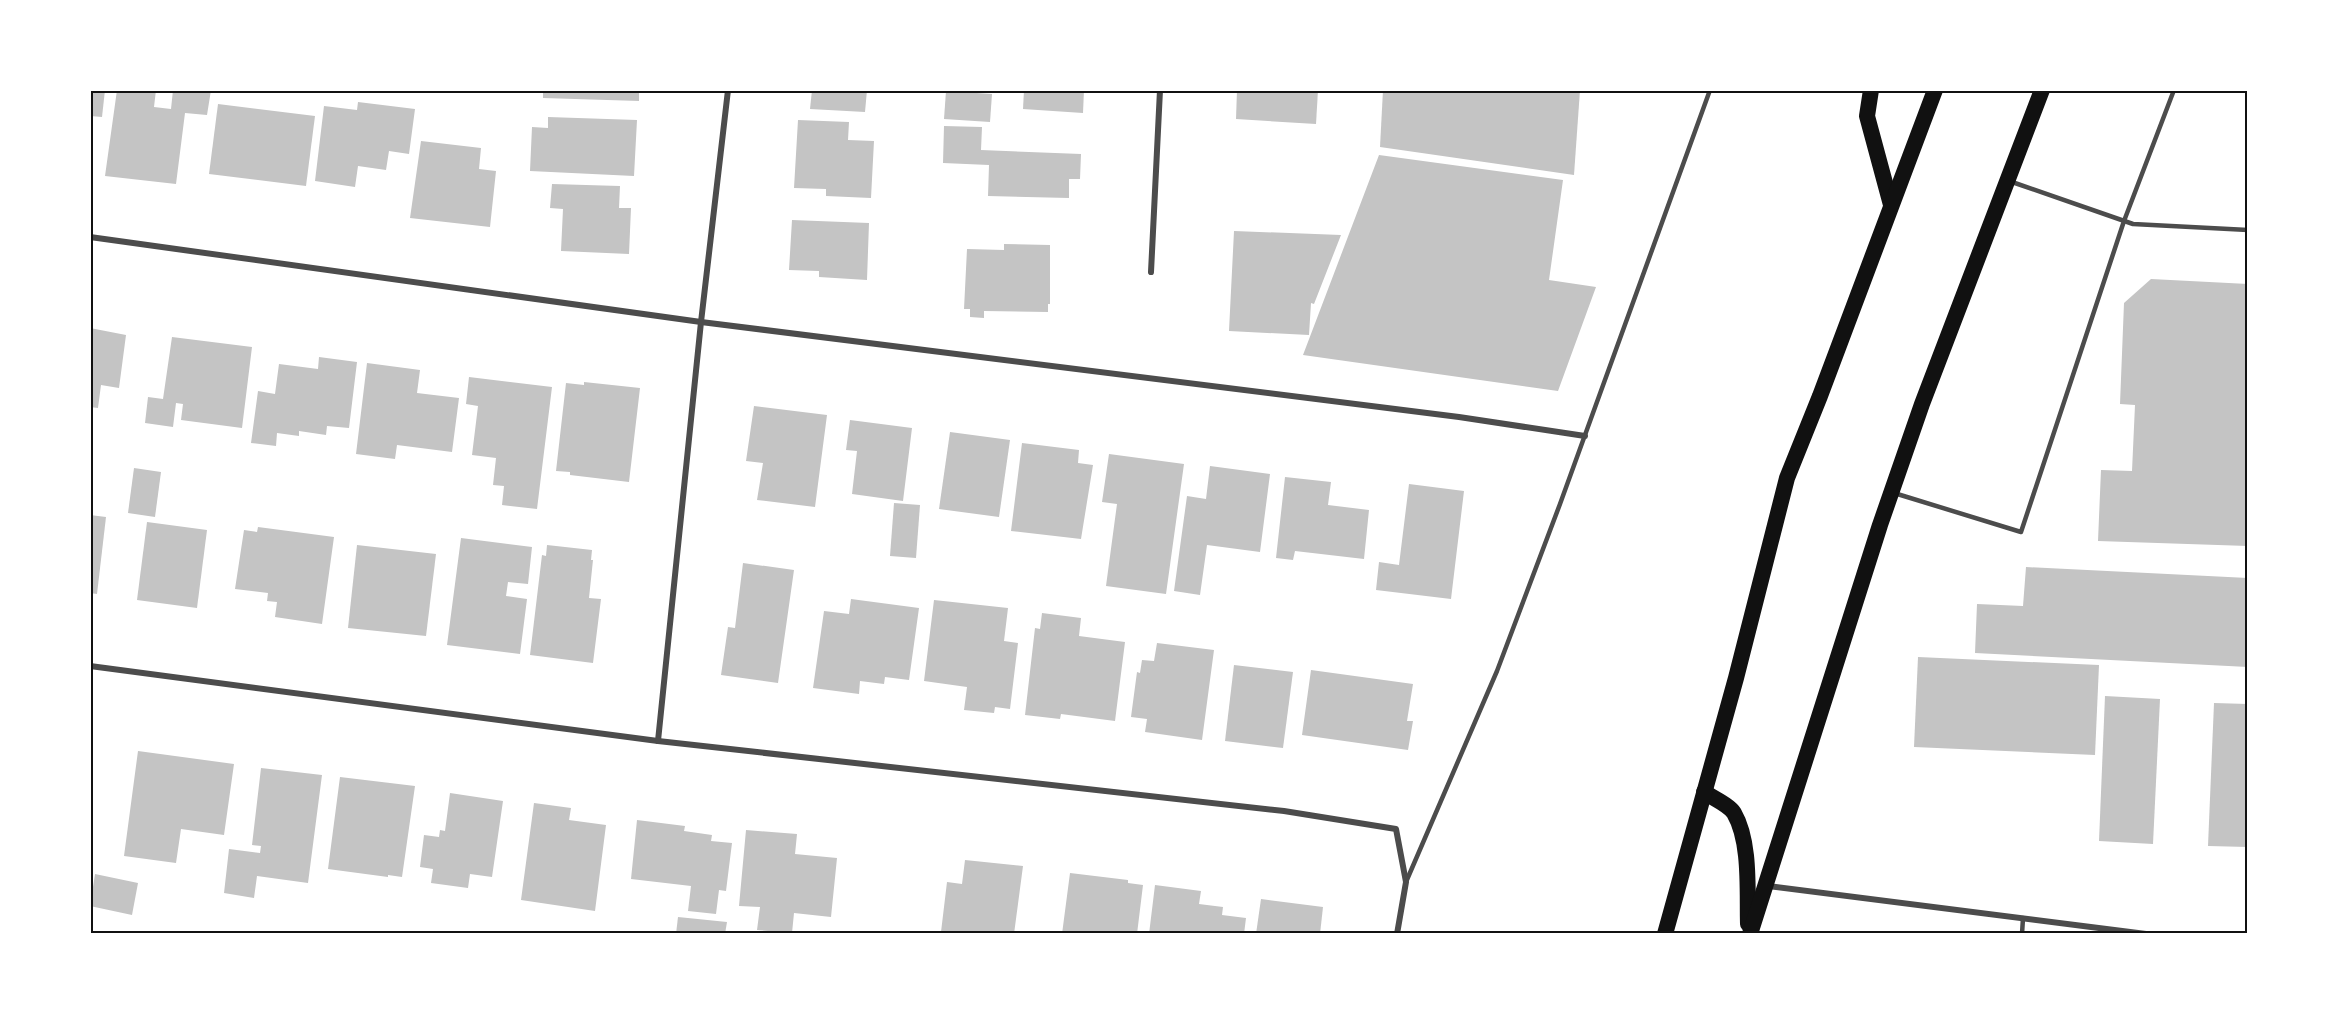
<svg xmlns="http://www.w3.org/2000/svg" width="2338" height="1024" viewBox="0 0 2338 1024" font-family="'Open Sans',sans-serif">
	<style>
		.building { fill: #c4c4c4 }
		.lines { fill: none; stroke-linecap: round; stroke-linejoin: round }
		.service { stroke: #4c4c4c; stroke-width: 4.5 }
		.minor { stroke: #4c4c4c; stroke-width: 6 }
		.trunk { stroke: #111; stroke-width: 16 }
		.neatline { fill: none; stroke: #111; stroke-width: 2 }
	</style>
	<rect width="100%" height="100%" fill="#fff"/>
	<g class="building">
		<polygon points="90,90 105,90 102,117 90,116"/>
		<polygon points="117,90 156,90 154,107 171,109 173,90 211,90 207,115 185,113 176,184 105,176"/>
		<polygon points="543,90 639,90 639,101 543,98"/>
		<polygon points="812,90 867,90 865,112 810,109"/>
		<polygon points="1024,90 1084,90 1083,113 1023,109"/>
		<polygon points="1237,90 1318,90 1316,124 1236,119"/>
		<polygon points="1383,90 1580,90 1574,175 1380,147"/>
		<polygon points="946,91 992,94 990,122 944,119"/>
		<polygon points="358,102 415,109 409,154 389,151 386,170 358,166 355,187 315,181 324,106 357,110"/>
		<polygon points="218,104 315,116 306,186 209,174"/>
		<polygon points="548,117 637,120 634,176 530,171 532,127 548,128"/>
		<polygon points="798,120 849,122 848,140 874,141 871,198 826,196 826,189 794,188"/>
		<polygon points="944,126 982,127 981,150 1081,154 1080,179 1069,179 1069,198 988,196 989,165 943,163"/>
		<polygon points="421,141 481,148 479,169 496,171 490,227 410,218"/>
		<polygon points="1379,155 1563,180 1549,280 1596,287 1558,391 1303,355"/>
		<polygon points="552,184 620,186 619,208 631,208 629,254 561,251 563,209 550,208"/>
		<polygon points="792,220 869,223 867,280 819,277 819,271 789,270"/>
		<polygon points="1234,231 1341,235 1314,304 1311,303 1309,335 1229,331"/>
		<polygon points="1004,244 1050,245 1050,304 1048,304 1048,312 984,311 984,318 970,317 970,309 964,309 967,249 1004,250"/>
		<polygon points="2151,279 2248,284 2248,546 2098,541 2101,470 2132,471 2135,405 2120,404 2124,303"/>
		<polygon points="90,328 126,335 119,388 101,385 98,408 90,407"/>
		<polygon points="172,337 252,347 242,428 181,420 183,404 176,403 173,427 145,423 148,397 163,399"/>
		<polygon points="319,357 357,362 349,428 327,426 326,435 299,431 299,436 277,433 276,446 251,443 258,391 275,394 279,364 318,369"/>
		<polygon points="367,363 420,370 417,393 459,398 452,452 397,445 395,459 356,454"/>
		<polygon points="469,377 552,387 537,509 502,505 504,486 493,485 496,458 472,455 478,406 466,404"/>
		<polygon points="584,382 640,388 629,482 570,475 570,472 556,471 566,383 584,385"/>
		<polygon points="754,406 827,415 815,507 757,500 763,463 746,461"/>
		<polygon points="850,420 912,428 903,501 852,494 857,451 846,450"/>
		<polygon points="950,432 1010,440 999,517 939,509"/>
		<polygon points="1022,443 1079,450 1078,463 1093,465 1081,539 1011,531"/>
		<polygon points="1109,454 1184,464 1166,594 1106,586 1117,504 1102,502"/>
		<polygon points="1210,466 1270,474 1260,552 1207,545 1200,595 1174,591 1187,496 1206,499"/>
		<polygon points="134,468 161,472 155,517 128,513"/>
		<polygon points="1285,477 1331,482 1328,505 1369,510 1364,559 1295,551 1293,560 1276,558"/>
		<polygon points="1409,484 1464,491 1451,599 1376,590 1379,562 1399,565"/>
		<polygon points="894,503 920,505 916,558 890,556"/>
		<polygon points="90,515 106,517 97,594 90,593"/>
		<polygon points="147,522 207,530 197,608 137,600"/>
		<polygon points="258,527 334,537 322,624 275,617 277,602 267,601 268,593 235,589 244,530 257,532"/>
		<polygon points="461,538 532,547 528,584 508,582 506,596 527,599 520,654 447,645"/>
		<polygon points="357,545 436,554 426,636 348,628"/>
		<polygon points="547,545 592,550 591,560 593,560 589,598 601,599 593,663 530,655 542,555 546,556"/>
		<polygon points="743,563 794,570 778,683 721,675 728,627 735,628"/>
		<polygon points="2026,567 2248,578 2248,667 1975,653 1977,604 2023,606"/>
		<polygon points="851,599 919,608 909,680 885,677 884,684 860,681 859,694 813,688 824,611 849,614"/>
		<polygon points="934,600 1008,608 1004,641 1018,643 1010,709 995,707 994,713 964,710 967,687 924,681"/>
		<polygon points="1042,613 1081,618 1079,636 1125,642 1115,721 1061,714 1060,719 1025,715 1035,628 1040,629"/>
		<polygon points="1157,643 1214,650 1202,740 1145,732 1147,719 1131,717 1137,672 1140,673 1142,660 1154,661"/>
		<polygon points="1918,657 2099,665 2095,755 1914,747"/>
		<polygon points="1234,665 1293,672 1283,748 1225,741"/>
		<polygon points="1311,670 1413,684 1407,721 1413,721 1408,750 1302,735"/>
		<polygon points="2105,696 2160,699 2153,844 2099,841"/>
		<polygon points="2214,703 2248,704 2248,847 2208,846"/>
		<polygon points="138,751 234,764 224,835 181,829 176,863 124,856"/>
		<polygon points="261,768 322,775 308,883 257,876 254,898 224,893 229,849 260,853 261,846 252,845"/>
		<polygon points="340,777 415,786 402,877 388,875 388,877 328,869"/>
		<polygon points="450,793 503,801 492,877 470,874 468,888 431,883 433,869 420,867 424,835 439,837 440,830 445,831"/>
		<polygon points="534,803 571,808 569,820 606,825 595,911 521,900"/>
		<polygon points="637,820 685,826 684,831 712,835 711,841 732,843 726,891 719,890 716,914 688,911 691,886 631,879"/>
		<polygon points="746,830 797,834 795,854 837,858 831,917 794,913 792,933 757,930 760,907 739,906"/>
		<polygon points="965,860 1023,866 1014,934 941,932 947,882 962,884"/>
		<polygon points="1070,873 1128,880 1128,883 1143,885 1137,934 1062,934"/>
		<polygon points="95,874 138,883 132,915 90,906"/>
		<polygon points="1155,885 1201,891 1199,904 1223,907 1222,915 1246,918 1244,934 1149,934"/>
		<polygon points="1261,899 1323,907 1320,934 1256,934"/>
		<polygon points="678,917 727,922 725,934 676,934"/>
	</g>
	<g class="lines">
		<g class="service">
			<polyline points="2012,182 2133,224 2248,230"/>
			<polyline points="1894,493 2021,532 2124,221 2174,90"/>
			<polyline points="1406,882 1497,671 1560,504 1710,90"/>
			<polyline points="2022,934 2023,918"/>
		</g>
		<g class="minor">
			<polyline points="90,237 701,322 1459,417 1585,436"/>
			<polyline points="1151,272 1160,90"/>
			<polyline points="90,666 658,741 1284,811 1396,829 1406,882 1397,934"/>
			<polyline points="658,741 701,322 728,90"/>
			<polyline points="1768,886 2146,934"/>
		</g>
		<g class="trunk">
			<polyline points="1871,90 1867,116 1891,205"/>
			<path d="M1704,792C1713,798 1729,805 1734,813C1751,842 1747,892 1748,924"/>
			<polyline points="1665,934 1736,678 1787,478 1820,396 1935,90"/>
			<polyline points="1750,934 1880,525 1922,404 2042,90"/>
		</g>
	</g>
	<rect width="2338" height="1024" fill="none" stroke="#ffffff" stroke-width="183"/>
	<rect x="92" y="92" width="2154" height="840" class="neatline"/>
</svg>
